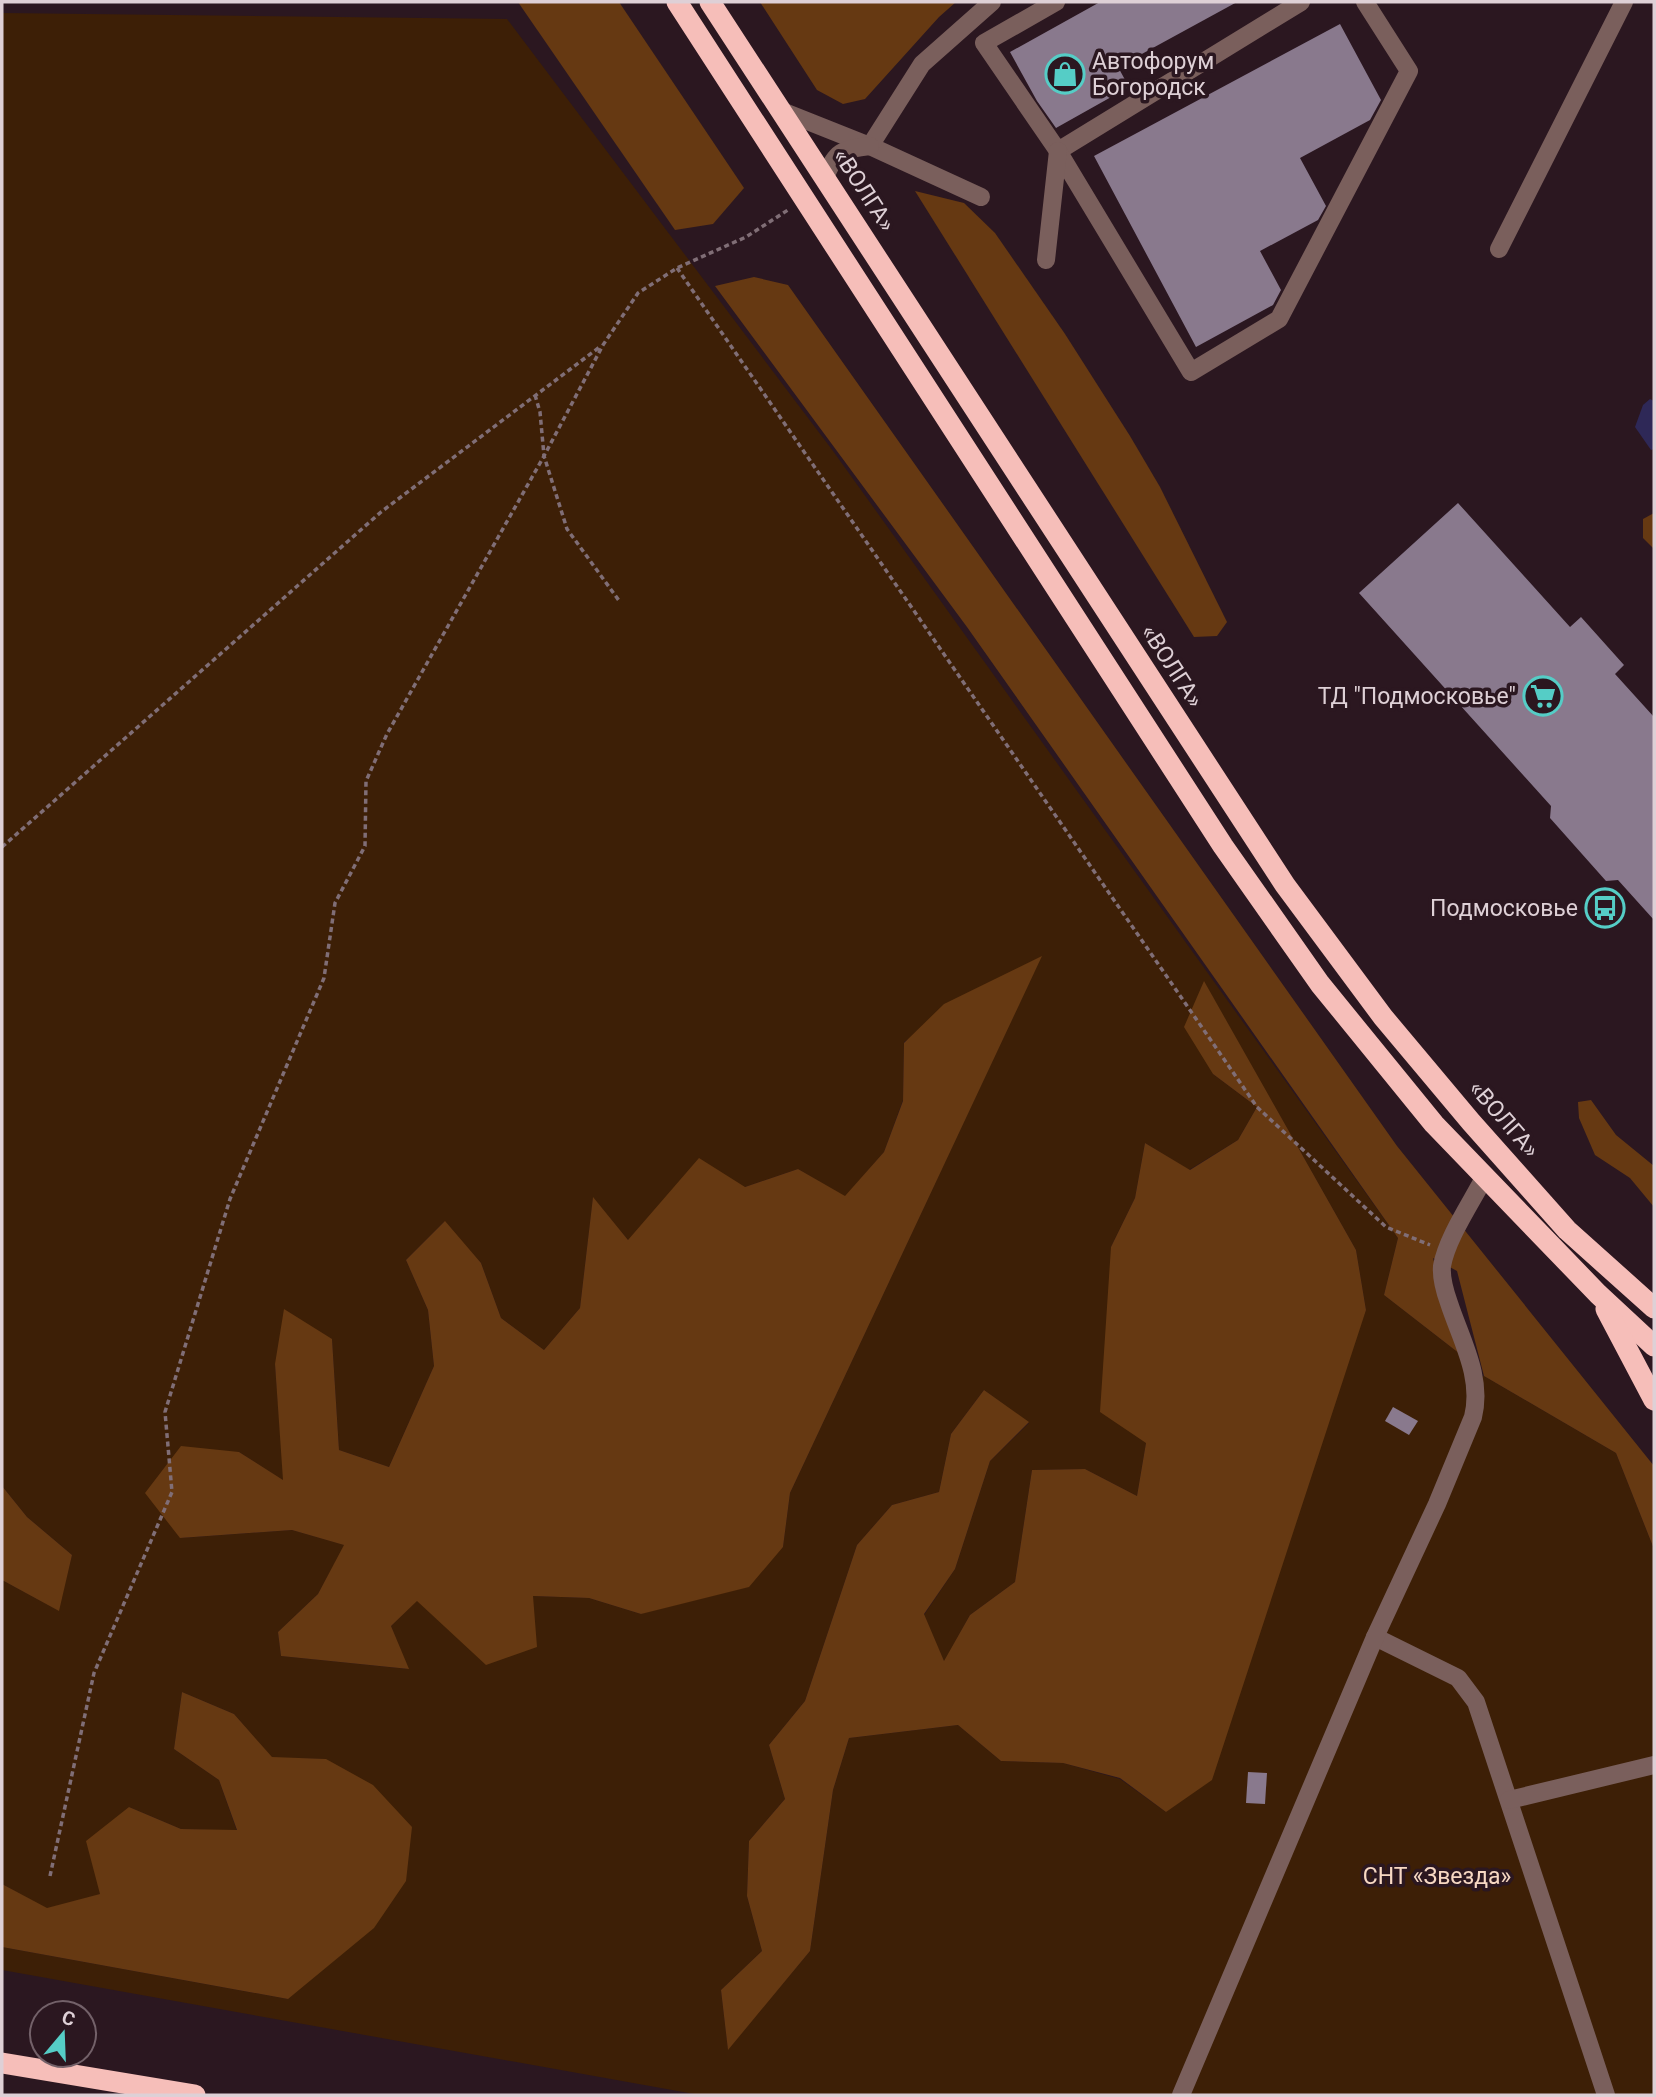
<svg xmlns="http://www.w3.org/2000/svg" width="1656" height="2097" viewBox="0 0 1656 2097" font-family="Roboto,sans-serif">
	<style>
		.green { fill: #3d1f06; fill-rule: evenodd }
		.forest { fill: #663912 }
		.water { fill: #2e2857 }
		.building { fill: #89798d }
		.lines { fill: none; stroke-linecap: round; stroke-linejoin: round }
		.path { stroke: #806e76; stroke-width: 3.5; stroke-dasharray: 5 3.5; stroke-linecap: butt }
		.minor { stroke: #7a5f5c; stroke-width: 18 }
		.highway { stroke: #f6beb9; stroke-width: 21 }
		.labels { text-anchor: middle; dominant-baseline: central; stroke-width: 7; stroke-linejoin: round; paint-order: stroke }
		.poi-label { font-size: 23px; fill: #ded0d6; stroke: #2b1720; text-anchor: end }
		.street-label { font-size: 23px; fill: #ded0d6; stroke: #2b1720 }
		.park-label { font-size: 23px; fill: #f7d8c3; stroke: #2b1720 }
	</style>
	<rect width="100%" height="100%" fill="#2b1720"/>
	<path class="green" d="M2,13L507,19L833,451L1398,1238L1384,1295L1460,1354L1468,1379L1484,1376L1616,1453L1654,1549V2095H700L2,1970V1947L288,1999L326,1759L272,1758L234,1714L182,1692L174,1749L219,1780L237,1831L181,1829L129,1807L101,1894L47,1909L2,1884V1580L58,1610L72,1555L27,1517L2,1486ZM1041,957L790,1493L783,1547L641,1614L589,1598L533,1596L417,1600L391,1626L408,1669L281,1656L278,1632L318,1594L345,1545L292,1530L181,1538L239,1452L284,1481L275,1364L332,1339L339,1450L389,1467L434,1366L428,1310L406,1260L444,1222L481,1263L501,1318L544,1350L580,1308L593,1198L628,1240L745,1187L798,1169L845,1197L884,1152L903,1100L904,1042ZM1204,982L1356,1250L1366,1310L1166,1812L1120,1779L1063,1763L1001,1761L958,1725L849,1738L833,1790L810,1951L728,2049L721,1990L762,1951L747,1896L749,1841L785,1799L769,1745L805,1701L857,1545L892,1505L939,1492L951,1434L984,1390L1029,1423L990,1461L955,1569L924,1615L944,1662L970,1615L1015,1582L1032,1470L1085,1469L1137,1496L1146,1443L1111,1247L1135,1198L1145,1143L1189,1170L1238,1140L1257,1107L1213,1074Z"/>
	<g class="forest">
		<polygon points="518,2 619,2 744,188 713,224 675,230"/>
		<polygon points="760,2 956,2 939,17 865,99 843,104 817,90"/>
		<polygon points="915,191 964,203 995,233 1065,334 1130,436 1160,487 1227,622 1217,636 1194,637"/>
		<polygon points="754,277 788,285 1397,1146 1654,1466 1654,1549 1616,1453 1484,1376 1457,1271 1433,1258 1460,1354 1384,1295 1398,1238 967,627 715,286"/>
		<polygon points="1654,513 1654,549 1643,538 1643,519"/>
		<polygon points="1042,956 790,1493 783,1547 749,1587 641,1614 589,1598 533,1596 537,1647 486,1665 417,1601 391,1626 409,1669 281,1656 278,1632 318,1594 344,1545 292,1530 180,1538 145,1493 181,1446 239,1452 283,1480 275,1364 284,1309 332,1339 339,1450 389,1467 434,1366 428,1310 406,1260 445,1221 481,1263 501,1318 544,1350 580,1308 593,1197 628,1240 699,1158 745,1187 798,1169 845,1196 884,1152 903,1101 904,1043 944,1004"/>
		<polygon points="1204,981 1356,1250 1366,1310 1212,1780 1166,1812 1120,1778 1063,1763 1001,1761 958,1725 849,1738 833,1790 810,1951 728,2050 721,1990 762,1951 747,1896 749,1841 785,1799 769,1745 805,1701 857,1545 892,1505 939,1492 951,1434 984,1390 1029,1422 990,1461 955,1569 924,1614 944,1661 970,1615 1015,1582 1032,1470 1085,1469 1137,1496 1146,1443 1100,1412 1111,1247 1135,1198 1145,1143 1190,1170 1238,1140 1257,1107 1213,1074 1184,1027"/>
		<polygon points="1591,1100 1616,1135 1654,1166 1654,1207 1630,1178 1595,1155 1579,1118 1578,1102"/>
		<polygon points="2,1486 27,1517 72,1555 59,1611 2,1580"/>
		<polygon points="182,1692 234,1714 272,1757 326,1759 373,1785 412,1827 406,1881 374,1928 288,1999 2,1947 2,1884 47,1908 100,1894 86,1841 129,1807 181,1829 237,1830 219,1780 174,1749"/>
	</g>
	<polygon class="water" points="1650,399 1654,401 1654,449 1651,450 1635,427 1643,405"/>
	<g class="building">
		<polygon points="1100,2 1237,2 1118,67 1129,87 1056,128 1037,101 1010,52"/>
		<polygon points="1340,24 1381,100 1370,120 1300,158 1326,206 1318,220 1260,251 1281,290 1273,305 1196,347 1094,156"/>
		<polygon points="1458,503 1570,627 1581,617 1624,665 1615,674 1654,717 1654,920 1618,880 1606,881 1550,818 1551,806 1359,593"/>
		<polygon points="1393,1407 1418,1421 1409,1435 1385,1421"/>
		<polygon points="1248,1772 1267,1773 1265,1804 1246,1803"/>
	</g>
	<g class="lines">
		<g class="path">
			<polyline points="677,268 1257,1107 1386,1227 1430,1245"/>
			<polyline points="535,395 540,412 544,456 567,529 620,602"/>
			<polyline points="2,847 381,512 601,346"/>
			<polyline points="50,1876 94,1673 172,1492 165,1412 230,1199 324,978 335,903 365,846 366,781 387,734 544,456 603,345 638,293 677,268 746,237 788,210"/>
		</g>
		<g class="minor">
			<polyline points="1056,2 984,43 1058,151 1301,2"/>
			<polyline points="782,111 870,146 981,197"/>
			<polyline points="870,146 922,64 992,2"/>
			<polyline points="1058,151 1191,372 1279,319 1409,71 1365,2"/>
			<path d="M825,178C835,151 842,149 870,146"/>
			<polyline points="1499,249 1624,2"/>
			<polyline points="1046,260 1058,151"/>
			<polyline points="1375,1637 1458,1678 1476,1702 1606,2095"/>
			<polyline points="1509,1800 1654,1765"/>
			<path d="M1181,2095L1375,1637L1437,1504L1473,1417C1483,1377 1461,1340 1449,1303C1445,1292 1441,1277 1442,1266C1447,1238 1471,1203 1484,1178"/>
		</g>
		<g class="highway">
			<polyline points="677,2 1223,846 1320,984 1434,1124 1598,1294 1654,1346"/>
			<polyline points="710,2 1285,885 1383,1017 1471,1122 1567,1230 1654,1308"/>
			<polyline points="1606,1309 1654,1400"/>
			<polyline points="2,2063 195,2095"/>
		</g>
	</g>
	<defs>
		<g id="shop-ring" transform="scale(2.0125)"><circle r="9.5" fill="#2b1720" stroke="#55cdc6" stroke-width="1.5"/><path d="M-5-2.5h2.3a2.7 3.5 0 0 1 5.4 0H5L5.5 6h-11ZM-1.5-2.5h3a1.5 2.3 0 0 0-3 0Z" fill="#55cdc6"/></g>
		<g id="supermarket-ring" transform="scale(2.0125)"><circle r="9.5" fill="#2b1720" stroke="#55cdc6" stroke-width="1.5"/><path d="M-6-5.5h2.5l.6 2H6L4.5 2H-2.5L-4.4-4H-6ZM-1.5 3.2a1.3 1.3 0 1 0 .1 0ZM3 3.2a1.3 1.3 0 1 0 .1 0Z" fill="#55cdc6"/></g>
		<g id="bus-ring" transform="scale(2.0125)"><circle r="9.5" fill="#2b1720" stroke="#55cdc6" stroke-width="1.5"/><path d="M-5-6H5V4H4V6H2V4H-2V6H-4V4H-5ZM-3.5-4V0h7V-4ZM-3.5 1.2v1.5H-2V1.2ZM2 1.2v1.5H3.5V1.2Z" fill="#55cdc6"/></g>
	</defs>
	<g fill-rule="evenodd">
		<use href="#shop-ring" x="1065" y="74"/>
		<use href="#supermarket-ring" x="1543" y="696"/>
		<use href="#bus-ring" x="1605" y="908"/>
	</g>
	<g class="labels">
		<g class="poi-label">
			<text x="1092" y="61" text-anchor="start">Автофорум<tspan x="1092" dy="26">Богородск</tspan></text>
			<text x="1516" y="696">ТД "Подмосковье"</text>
			<text x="1578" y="908">Подмосковье</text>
		</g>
		<g class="street-label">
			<text transform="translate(864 190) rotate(57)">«ВОЛГА»</text>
			<text transform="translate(1172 666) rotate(57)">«ВОЛГА»</text>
			<text transform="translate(1504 1119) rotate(49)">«ВОЛГА»</text>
		</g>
		<g class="park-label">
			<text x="1437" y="1876">СНТ «Звезда»</text>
		</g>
	</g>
	<rect width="1656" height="2097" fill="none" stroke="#ded0d6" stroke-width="7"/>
	<g transform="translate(63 2034) rotate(19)"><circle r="33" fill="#2b1720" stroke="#736169" stroke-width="2"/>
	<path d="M0-5L12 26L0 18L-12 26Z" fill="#55cdc6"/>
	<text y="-10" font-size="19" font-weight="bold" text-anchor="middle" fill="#ded0d6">С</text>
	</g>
</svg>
